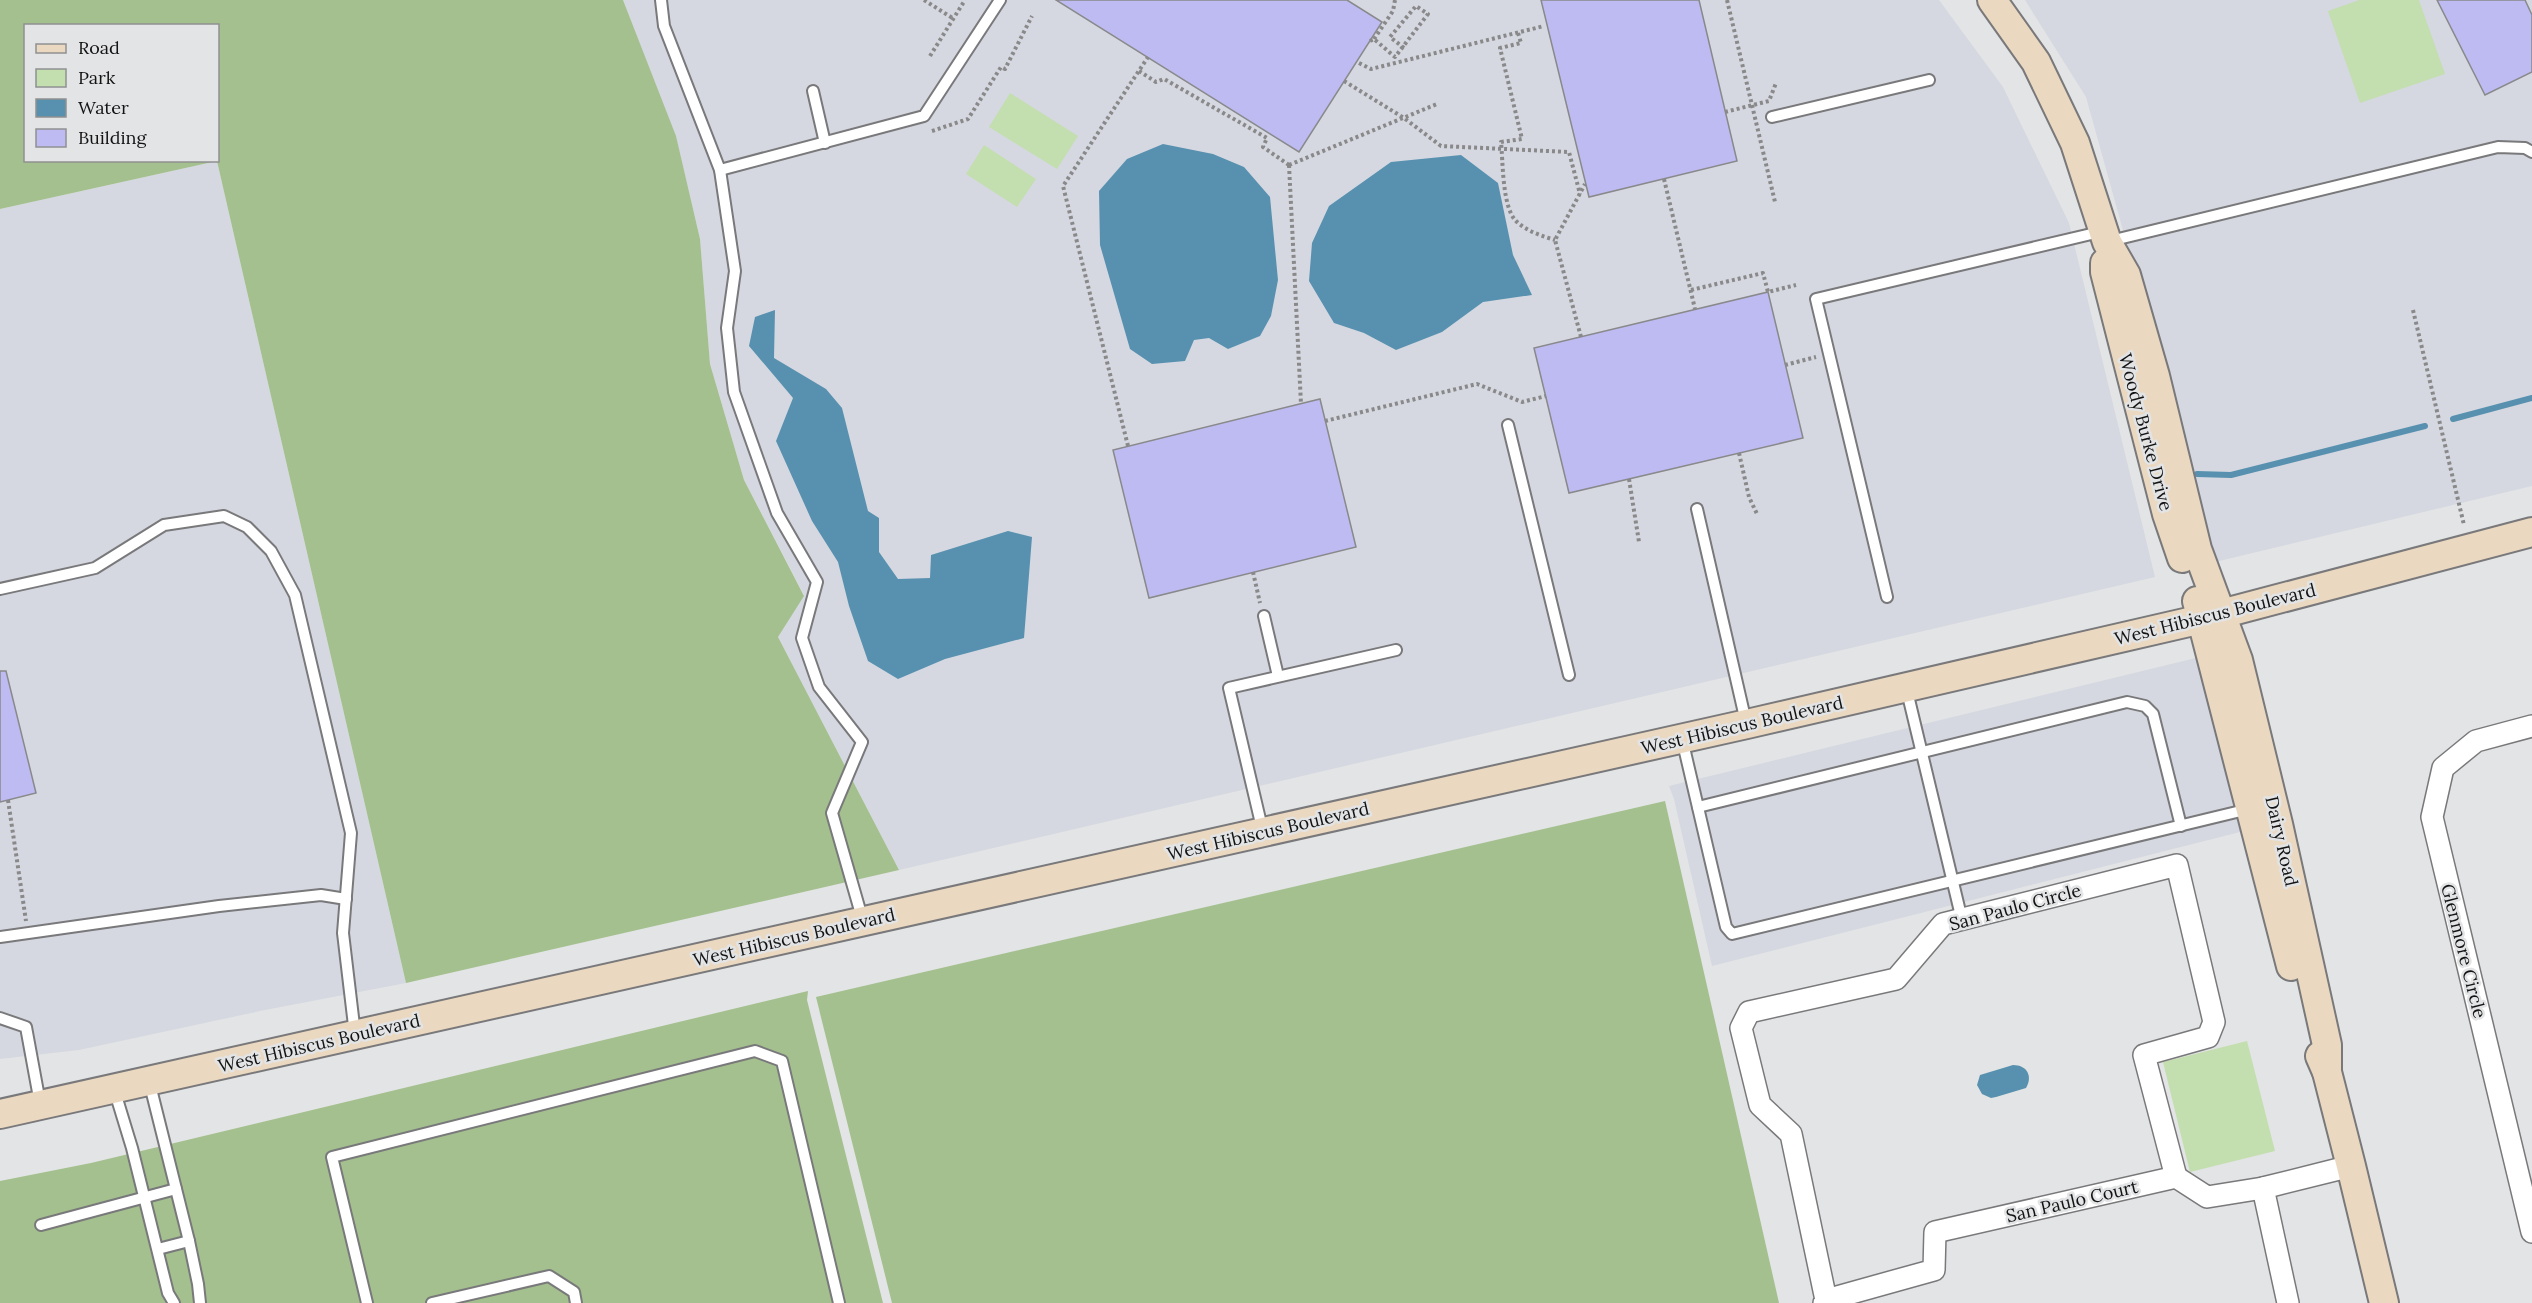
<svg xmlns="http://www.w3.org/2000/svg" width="2532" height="1303" viewBox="0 0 2532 1303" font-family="Lora,serif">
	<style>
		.built { fill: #d5d8e1 }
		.green { fill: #c3deaf }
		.forest { fill: #a3c08e; fill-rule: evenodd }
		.water { fill: #5891af }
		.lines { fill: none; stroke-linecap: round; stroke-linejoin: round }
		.stream { stroke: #5891af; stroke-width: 6 }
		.building { fill: #bdbbf1; stroke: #89898b; stroke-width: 1.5 }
		.lane-casing { stroke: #79797b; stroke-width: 14 }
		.street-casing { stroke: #79797b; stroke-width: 24 }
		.secondary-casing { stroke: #79797b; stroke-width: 32 }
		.path { stroke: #89898a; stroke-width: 4; stroke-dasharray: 3 3; stroke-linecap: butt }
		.lane { stroke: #fff; stroke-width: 10 }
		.street { stroke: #fff; stroke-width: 21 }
		.secondary { stroke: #ebd8c0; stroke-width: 28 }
		.labels { text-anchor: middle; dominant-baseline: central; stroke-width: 5; stroke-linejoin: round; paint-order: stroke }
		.street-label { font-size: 18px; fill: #131314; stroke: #e3e4e5 }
	</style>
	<rect width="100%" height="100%" fill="#e3e4e5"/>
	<g class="built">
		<polygon points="623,0 1939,0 2003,87 2069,223 2155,577 899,870 778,637 804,595 744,480 710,364 700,239 676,137"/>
		<polygon points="2025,0 2532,0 2532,486 2215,562 2086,97"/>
		<polygon points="217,161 406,983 265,1010 79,1050 0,1059 0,209"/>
		<polygon points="2200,657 2244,831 1712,966 1674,799 1669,786"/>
	</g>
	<g class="green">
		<polygon points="2359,0 2419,0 2445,74 2360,103 2328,11"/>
		<polygon points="1010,93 1078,136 1057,169 989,127"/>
		<polygon points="984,145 1036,179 1017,207 966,174"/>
		<polygon points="2247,1041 2275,1151 2190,1172 2163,1062"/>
	</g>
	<g class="forest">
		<path d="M0,0H623L676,136L700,239L710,364L744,480L804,596L778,637L899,870L406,983L217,161L0,209ZM26,26H218V160H26Z"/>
		<polygon points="1665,801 1779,1303 892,1303 816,997"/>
		<polygon points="808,991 807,1000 883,1303 0,1303 0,1181 91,1163"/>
	</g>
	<g class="water">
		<polygon points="1163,144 1213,154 1244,167 1270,197 1278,280 1271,316 1260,336 1228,349 1209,338 1194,340 1185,361 1152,364 1130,349 1100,245 1099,191 1127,159"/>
		<polygon points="1461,155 1498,183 1513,255 1532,295 1483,302 1442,332 1396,350 1364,333 1334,323 1309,281 1312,243 1329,206 1391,162"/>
		<polygon points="775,310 774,358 826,389 842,408 868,511 879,518 879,552 898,579 930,578 931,555 1008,531 1032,537 1024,638 945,659 898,679 868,661 849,606 838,562 812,521 776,441 793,398 749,346 755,317"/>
		<path d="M2013,1065C2027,1065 2033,1076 2026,1088L1996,1097L1991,1098L1982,1094L1977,1085L1980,1075Z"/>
	</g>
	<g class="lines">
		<g class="stream">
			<polyline points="2453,419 2532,398"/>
			<polyline points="2197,474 2231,475 2425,426"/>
		</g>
	</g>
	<g class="building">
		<polygon points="1056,0 1347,0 1382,22 1299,152"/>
		<polygon points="1541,0 1699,0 1737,161 1589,197"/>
		<polygon points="2437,0 2525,0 2532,15 2532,72 2485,95"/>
		<polygon points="1768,292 1803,438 1569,493 1534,348"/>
		<polygon points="1320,399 1356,547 1149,598 1113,450"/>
		<polygon points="0,671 6,671 36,793 0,802"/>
	</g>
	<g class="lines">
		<g class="lane-casing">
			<g id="lane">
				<polyline points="661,0 664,26 720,170 735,271 727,328 734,392 777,513 817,582 802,638 819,687 862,742 832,813 863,921"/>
				<polyline points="813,91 825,143"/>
				<polyline points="1772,117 1929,80"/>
				<polyline points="720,170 924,116 1000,0"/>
				<polyline points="2110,241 2498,147 2525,148 2532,152"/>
				<polyline points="1508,425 1569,675"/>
				<polyline points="1697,509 1746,722"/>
				<polyline points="0,589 95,568 164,525 224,516 247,527 271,551 295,595 351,833 343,933 355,1034"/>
				<polyline points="1887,597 1816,299 2104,231"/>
				<polyline points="1264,616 1278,676"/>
				<polyline points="1906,687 1962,920"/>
				<polyline points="1682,739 1726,927 1732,934 2249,809"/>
				<polyline points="1698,807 2127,702 2145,706 2153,714 2181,826"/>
				<polyline points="1263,832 1229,688 1396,650"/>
				<polyline points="0,937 219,906 321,895 346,899"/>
				<polyline points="0,1018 26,1027 40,1103"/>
				<polyline points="149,1081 189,1241 198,1284 200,1303"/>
				<polyline points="114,1089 132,1148 168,1293 174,1303"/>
				<polyline points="41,1225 176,1189"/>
				<polyline points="158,1249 189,1241"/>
				<polyline points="367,1303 332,1157 755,1051 782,1061 839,1303"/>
				<polyline points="432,1303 549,1276 574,1292 576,1303"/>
			</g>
		</g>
		<g class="street-casing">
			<g id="street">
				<polyline points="2532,726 2476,741 2443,768 2432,817 2532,1232"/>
				<polyline points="2263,1188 2288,1303"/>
				<polyline points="1826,1300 1934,1270 1935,1232 2176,1177 2207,1197 2263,1188 2351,1166"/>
				<polyline points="1824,1303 1826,1300 1791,1134 1760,1105 1741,1028 1749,1012 1896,979 1943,924 2177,865 2214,1022 2208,1037 2144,1055 2176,1177"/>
			</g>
		</g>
		<g class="secondary-casing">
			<g id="secondary">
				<polyline points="1992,0 2036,62 2075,143 2107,242 2126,275 2155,376 2197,549 2238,660 2278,824 2327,1045 2327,1072"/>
				<polyline points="2105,263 2105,272 2167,514 2182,558"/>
				<polyline points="2197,601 2291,966"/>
				<polyline points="2320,1056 2327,1072 2351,1166 2384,1303"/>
				<polyline points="0,1114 1747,724 2202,619 2532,532"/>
			</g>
		</g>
		<g class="path">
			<polyline points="924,0 954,19"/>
			<polyline points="1727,0 1775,202"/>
			<path d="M1518,33L1521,43L1500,48L1522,139L1501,142C1503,161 1502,207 1516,221C1526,231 1542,236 1555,240"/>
			<polyline points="1374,39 1393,11 1395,0"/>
			<polyline points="1370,41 1374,39 1395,57 1428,14 1416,6 1390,37 1404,48"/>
			<polyline points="930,56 965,0"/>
			<polyline points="1359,63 1371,69 1544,26"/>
			<polyline points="1139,71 1156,82 1164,79 1267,138 1263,147 1289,165"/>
			<polyline points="1344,81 1404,118 1441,146 1569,152 1580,194"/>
			<polyline points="1725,112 1769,101 1776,83"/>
			<polyline points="932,131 968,119 1001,67 1005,69 1032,16"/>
			<polyline points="1289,165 1301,404"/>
			<polyline points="1289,165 1437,104"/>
			<polyline points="1664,179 1695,309"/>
			<polyline points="1691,290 1763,273 1768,292 1796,285"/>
			<polyline points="2413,310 2464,525"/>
			<polyline points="1581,337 1555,240 1585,184"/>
			<polyline points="1785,365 1816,357"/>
			<polyline points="1325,421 1477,384 1522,402 1546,396"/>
			<polyline points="1128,446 1063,186 1148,57"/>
			<polyline points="1739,453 1749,497 1757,514"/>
			<polyline points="1629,479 1639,542"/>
			<polyline points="1253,572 1260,603"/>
			<polyline points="8,800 26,921"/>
		</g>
		<use href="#lane" class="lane"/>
		<use href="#street" class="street"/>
		<use href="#secondary" class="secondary"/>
	</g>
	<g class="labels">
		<g class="street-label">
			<text transform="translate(2146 432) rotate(75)">Woody Burke Drive</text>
			<text transform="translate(2215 614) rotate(-14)">West Hibiscus Boulevard</text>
			<text transform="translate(1742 725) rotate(-13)">West Hibiscus Boulevard</text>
			<text transform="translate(1268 831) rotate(-13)">West Hibiscus Boulevard</text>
			<text transform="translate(2282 841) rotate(77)">Dairy Road</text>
			<text transform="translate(2015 907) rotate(-15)">San Paulo Circle</text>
			<text transform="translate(794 937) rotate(-13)">West Hibiscus Boulevard</text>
			<text transform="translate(2464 951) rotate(76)">Glenmore Circle</text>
			<text transform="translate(319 1043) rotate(-13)">West Hibiscus Boulevard</text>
			<text transform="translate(2072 1201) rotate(-13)">San Paulo Court</text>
		</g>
	</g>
	<rect x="24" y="24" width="195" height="138" fill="#e3e4e5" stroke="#909091" stroke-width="1.5"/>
	<rect x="36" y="44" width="30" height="9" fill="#ebd8c0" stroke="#909091" stroke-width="1.5"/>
	<text x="78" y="54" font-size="18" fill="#131314">Road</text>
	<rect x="36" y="69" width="30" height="18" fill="#c3deaf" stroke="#909091" stroke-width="1.5"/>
	<text x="78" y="84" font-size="18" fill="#131314">Park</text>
	<rect x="36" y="99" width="30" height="18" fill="#5891af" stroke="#909091" stroke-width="1.5"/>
	<text x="78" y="114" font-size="18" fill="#131314">Water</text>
	<rect x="36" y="129" width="30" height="18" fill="#bdbbf1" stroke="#909091" stroke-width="1.5"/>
	<text x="78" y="144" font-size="18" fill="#131314">Building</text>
</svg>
